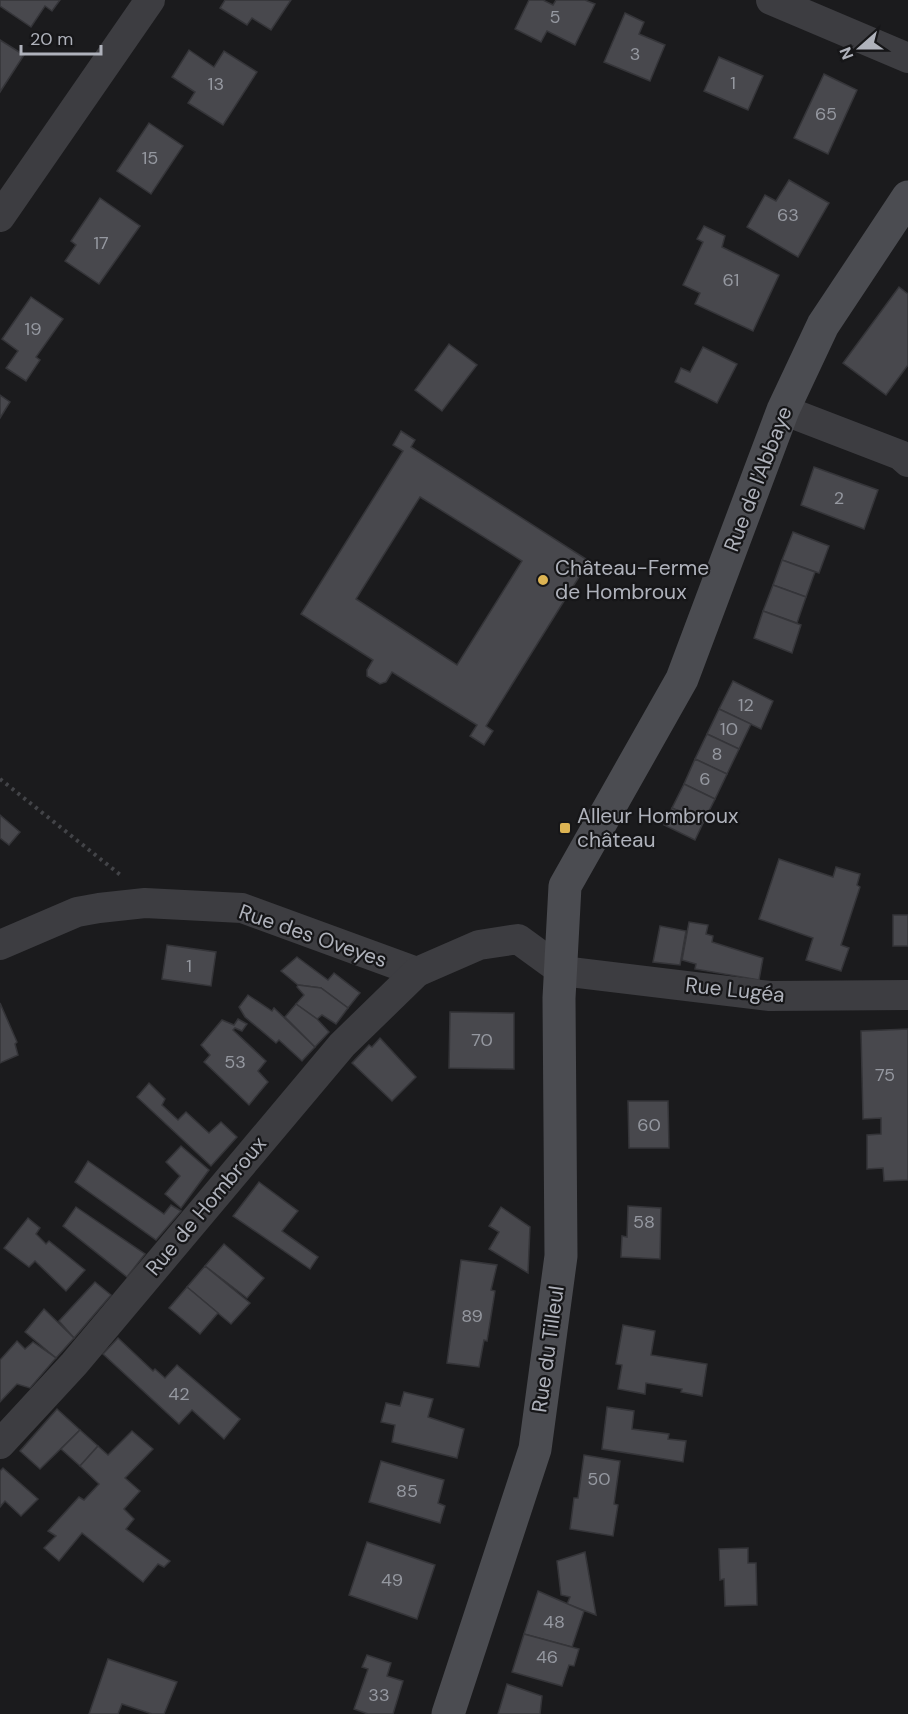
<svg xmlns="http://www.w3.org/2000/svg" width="908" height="1714" viewBox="0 0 908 1714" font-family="'DM Sans',sans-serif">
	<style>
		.building { fill: #48484d; stroke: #353539; stroke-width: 1.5; fill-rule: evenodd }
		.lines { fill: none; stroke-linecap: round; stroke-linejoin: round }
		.path { stroke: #434448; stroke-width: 4; stroke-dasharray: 3 4.5; stroke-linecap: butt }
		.street { stroke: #3d3d41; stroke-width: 30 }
		.secondary { stroke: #4b4c51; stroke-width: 33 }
		.poi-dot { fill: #ddb453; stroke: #161618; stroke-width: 2 }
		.labels { text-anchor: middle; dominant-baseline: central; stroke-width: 4.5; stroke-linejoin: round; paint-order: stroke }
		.number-label { font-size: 18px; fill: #9598a0 }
		.street-label { font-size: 21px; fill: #afb2bb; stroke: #161618 }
		.poi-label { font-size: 21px; fill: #afb2bb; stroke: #161618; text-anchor: start }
	</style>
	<rect width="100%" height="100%" fill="#1b1b1d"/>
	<g class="building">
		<polygon points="0,0 60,0 52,11 45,6 31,27 0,6"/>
		<polygon points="225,0 291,0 271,30 252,18 247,25 220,8"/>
		<polygon points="529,0 543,0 553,5 556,0 585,0 595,4 575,45 547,31 541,42 515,29"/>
		<polygon points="625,13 644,22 639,34 665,45 650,81 604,62"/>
		<polygon points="0,40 24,55 0,92"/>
		<polygon points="189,50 214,67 224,51 257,72 223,125 188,103 195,92 172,77"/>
		<polygon points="719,57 763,76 748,110 704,91"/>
		<polygon points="824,74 857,90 828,154 794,138"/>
		<polygon points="149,123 183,146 151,194 117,171"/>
		<polygon points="789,180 829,203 798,257 747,227 765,195 776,201"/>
		<polygon points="100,198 140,226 99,284 65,261 76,245 71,241"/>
		<polygon points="704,226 725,236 722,247 779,275 753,331 695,304 700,293 683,285 703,242 697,239"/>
		<polygon points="899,287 908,294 908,365 886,395 843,363"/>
		<polygon points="31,297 63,319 36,357 40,360 26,381 6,368 18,351 2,339"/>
		<polygon points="449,344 477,365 442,411 415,390"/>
		<polygon points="703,347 737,364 717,403 675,382 681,368 690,372"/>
		<polygon points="0,395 10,402 0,418"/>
		<path d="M401,431L415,440L411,447L589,561L486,726L493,731L484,745L470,736L477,725L392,672L386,682L380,684L367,676V670L373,660L301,614L403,451L393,445ZM420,497L522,561L457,665L356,599Z"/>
		<polygon points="814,467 878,490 864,529 801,505"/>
		<polygon points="793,532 829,546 819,573 782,560"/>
		<polygon points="782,560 815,572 806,597 773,585"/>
		<polygon points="773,585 806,597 797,623 763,611"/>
		<polygon points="763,611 801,625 792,653 754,638"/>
		<polygon points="733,681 773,701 761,729 719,709"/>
		<polygon points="719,709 751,724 739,749 707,734"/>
		<polygon points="707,734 739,749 727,774 695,759"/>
		<polygon points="695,759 727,774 715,799 684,784"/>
		<polygon points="684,784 715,799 703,823 672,808"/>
		<polygon points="672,808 703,823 695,840 664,825"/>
		<polygon points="0,815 20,832 9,845 0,838"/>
		<polygon points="779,859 833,877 836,867 860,874 857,885 860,887 841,945 849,948 841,971 806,960 813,938 759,919"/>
		<rect x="893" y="915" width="15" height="31"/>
		<polygon points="689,922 708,925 706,934 713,936 712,942 763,958 759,980 695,969 696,964 682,960"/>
		<polygon points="660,926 686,931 680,965 653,962"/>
		<polygon points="167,945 216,952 211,986 162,979"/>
		<polygon points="297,957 328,980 334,973 360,993 348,1008 321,988 298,985 281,971"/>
		<polygon points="298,985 321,988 348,1008 336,1024 322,1015 317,1019 296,1004 304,995 297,987"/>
		<polygon points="248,995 272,1011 274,1008 315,1047 302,1061 279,1040 276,1043 245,1017 239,1007"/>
		<polygon points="0,1003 17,1042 15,1044 18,1055 0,1063"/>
		<polygon points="296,1004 317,1019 329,1032 315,1047 285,1017"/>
		<polygon points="450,1012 514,1013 514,1069 449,1068"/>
		<polygon points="238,1019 247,1024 242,1031 235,1028 233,1030 266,1061 258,1071 268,1082 249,1105 204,1062 210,1055 201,1045 222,1020 234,1025"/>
		<polygon points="908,1029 908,1180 884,1181 883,1168 867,1169 867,1135 881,1134 881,1118 863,1119 861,1031"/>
		<polygon points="380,1038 416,1077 392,1101 352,1063 369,1045 372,1047"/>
		<polygon points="149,1083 165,1099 162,1105 178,1120 186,1112 209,1133 221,1122 237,1137 211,1166 137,1097"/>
		<polygon points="628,1101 668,1101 669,1148 629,1148"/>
		<polygon points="181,1146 209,1170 181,1208 165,1194 180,1176 166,1162"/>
		<polygon points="88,1161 164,1214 171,1205 181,1211 156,1240 75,1182"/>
		<polygon points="259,1182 298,1211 282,1231 318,1257 310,1269 233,1216"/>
		<polygon points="628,1206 661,1208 660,1259 621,1257 622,1236 627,1237"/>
		<polygon points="76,1207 145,1254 127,1277 63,1226"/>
		<polygon points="501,1207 530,1227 528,1273 489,1249 499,1232 489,1226"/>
		<polygon points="28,1218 40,1228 36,1234 46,1244 49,1241 85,1270 66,1291 35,1261 29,1267 4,1248"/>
		<polygon points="224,1244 264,1278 247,1298 205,1266"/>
		<polygon points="461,1260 497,1265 491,1290 495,1291 487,1341 484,1340 479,1367 447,1363"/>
		<polygon points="205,1266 250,1303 231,1324 187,1287"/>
		<polygon points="95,1282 111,1295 74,1338 59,1321"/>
		<polygon points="187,1287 218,1313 200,1334 169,1308"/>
		<polygon points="44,1309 74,1338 56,1358 25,1332"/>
		<polygon points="623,1325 655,1331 651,1355 707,1364 702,1396 681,1392 682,1389 646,1383 645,1394 618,1389 622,1365 616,1364"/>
		<polygon points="118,1338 153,1371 155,1369 165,1378 177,1365 240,1419 224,1439 192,1410 179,1424 103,1354"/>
		<polygon points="17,1341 25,1349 33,1342 56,1358 30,1388 17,1384 0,1402 0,1360"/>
		<polygon points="404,1392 433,1399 428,1417 464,1429 457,1458 392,1442 395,1425 381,1422 386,1403 400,1406"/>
		<polygon points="607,1407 634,1411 632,1429 669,1434 668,1439 686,1441 683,1462 602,1449"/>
		<polygon points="57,1409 80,1430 40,1469 20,1451"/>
		<polygon points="80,1430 98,1446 80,1466 61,1449"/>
		<polygon points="132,1431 153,1449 125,1478 140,1491 124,1509 134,1519 126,1529 170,1561 164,1567 158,1564 143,1582 82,1533 59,1561 44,1548 56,1536 48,1531 79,1497 84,1500 99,1484 80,1466 98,1446 108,1455"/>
		<polygon points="584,1455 620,1461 614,1504 618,1505 613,1536 570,1529 574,1498 578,1498"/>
		<polygon points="381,1461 444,1480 438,1503 445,1506 440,1523 369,1502"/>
		<polygon points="3,1468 38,1499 21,1516 5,1501 0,1507 0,1471"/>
		<polygon points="367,1542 435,1565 417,1619 349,1595"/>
		<polygon points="748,1548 748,1563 756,1563 757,1605 725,1606 724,1579 720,1580 719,1549"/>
		<polygon points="585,1552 596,1615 567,1604 570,1597 561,1595 557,1561"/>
		<polygon points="538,1591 584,1611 572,1647 524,1634"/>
		<polygon points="524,1634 579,1649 574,1666 569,1665 562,1686 512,1672"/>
		<polygon points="367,1655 391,1663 387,1676 403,1681 393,1714 368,1714 354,1709 368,1669 362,1667"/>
		<polygon points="108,1659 177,1682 164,1714 152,1714 122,1704 118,1714 89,1714"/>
		<polygon points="507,1684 542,1696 540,1714 498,1714"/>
	</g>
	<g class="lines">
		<polyline class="path" points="0,779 123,877"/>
		<g class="street">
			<polyline points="771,0 908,58"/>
			<polyline points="0,217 150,0"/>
			<polyline points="783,410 900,455 908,462"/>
			<polyline points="0,945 77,912 99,908 145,903 242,908 417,972"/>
			<polyline points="0,1444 74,1364 342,1045 417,972 479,945 518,939 562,971 770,996 908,995"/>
		</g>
		<polyline class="secondary" points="448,1714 535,1449 561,1256 559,998 565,886 682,679 783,410 823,325 908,197"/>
	</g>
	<g class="poi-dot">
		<circle cx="543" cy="580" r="6"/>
		<rect x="559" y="822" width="12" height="12" rx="3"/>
	</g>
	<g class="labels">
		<g class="number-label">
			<text x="555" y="17">5</text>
			<text x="635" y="54">3</text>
			<text x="733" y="83">1</text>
			<text x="216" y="84">13</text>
			<text x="826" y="114">65</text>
			<text x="150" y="158">15</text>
			<text x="788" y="215">63</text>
			<text x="101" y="243">17</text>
			<text x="731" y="280">61</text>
			<text x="33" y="329">19</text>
			<text x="839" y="498">2</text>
			<text x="746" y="705">12</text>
			<text x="729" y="729">10</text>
			<text x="717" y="754">8</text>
			<text x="705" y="779">6</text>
			<text x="189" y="966">1</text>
			<text x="482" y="1040">70</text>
			<text x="235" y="1062">53</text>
			<text x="885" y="1075">75</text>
			<text x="649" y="1125">60</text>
			<text x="644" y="1222">58</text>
			<text x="472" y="1316">89</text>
			<text x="179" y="1394">42</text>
			<text x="599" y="1479">50</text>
			<text x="407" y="1491">85</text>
			<text x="392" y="1580">49</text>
			<text x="554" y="1622">48</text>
			<text x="547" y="1657">46</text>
			<text x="379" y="1695">33</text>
		</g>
		<g class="street-label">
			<text transform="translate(758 479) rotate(-69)">Rue de l'Abbaye</text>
			<text transform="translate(313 936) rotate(19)">Rue des Oveyes</text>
			<text transform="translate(735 990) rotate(6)">Rue Lugéa</text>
			<text transform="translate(206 1206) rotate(-50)">Rue de Hombroux</text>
			<text transform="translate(548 1349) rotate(-82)">Rue du Tilleul</text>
		</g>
		<g class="poi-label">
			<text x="555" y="568">Château-Ferme<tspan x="555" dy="24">de Hombroux</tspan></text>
			<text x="577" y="816">Alleur Hombroux<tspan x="577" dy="24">château</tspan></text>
		</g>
	</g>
	<g transform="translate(860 48) rotate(249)" stroke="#161618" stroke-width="4.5" paint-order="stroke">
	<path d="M0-4.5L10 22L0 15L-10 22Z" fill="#afb2bb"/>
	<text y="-9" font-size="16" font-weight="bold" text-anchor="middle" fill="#afb2bb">N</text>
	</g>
	<path d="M21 45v9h80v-9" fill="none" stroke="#afb2bb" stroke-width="3"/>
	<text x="30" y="45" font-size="18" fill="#afb2bb" stroke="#161618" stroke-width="4.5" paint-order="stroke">20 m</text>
</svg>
